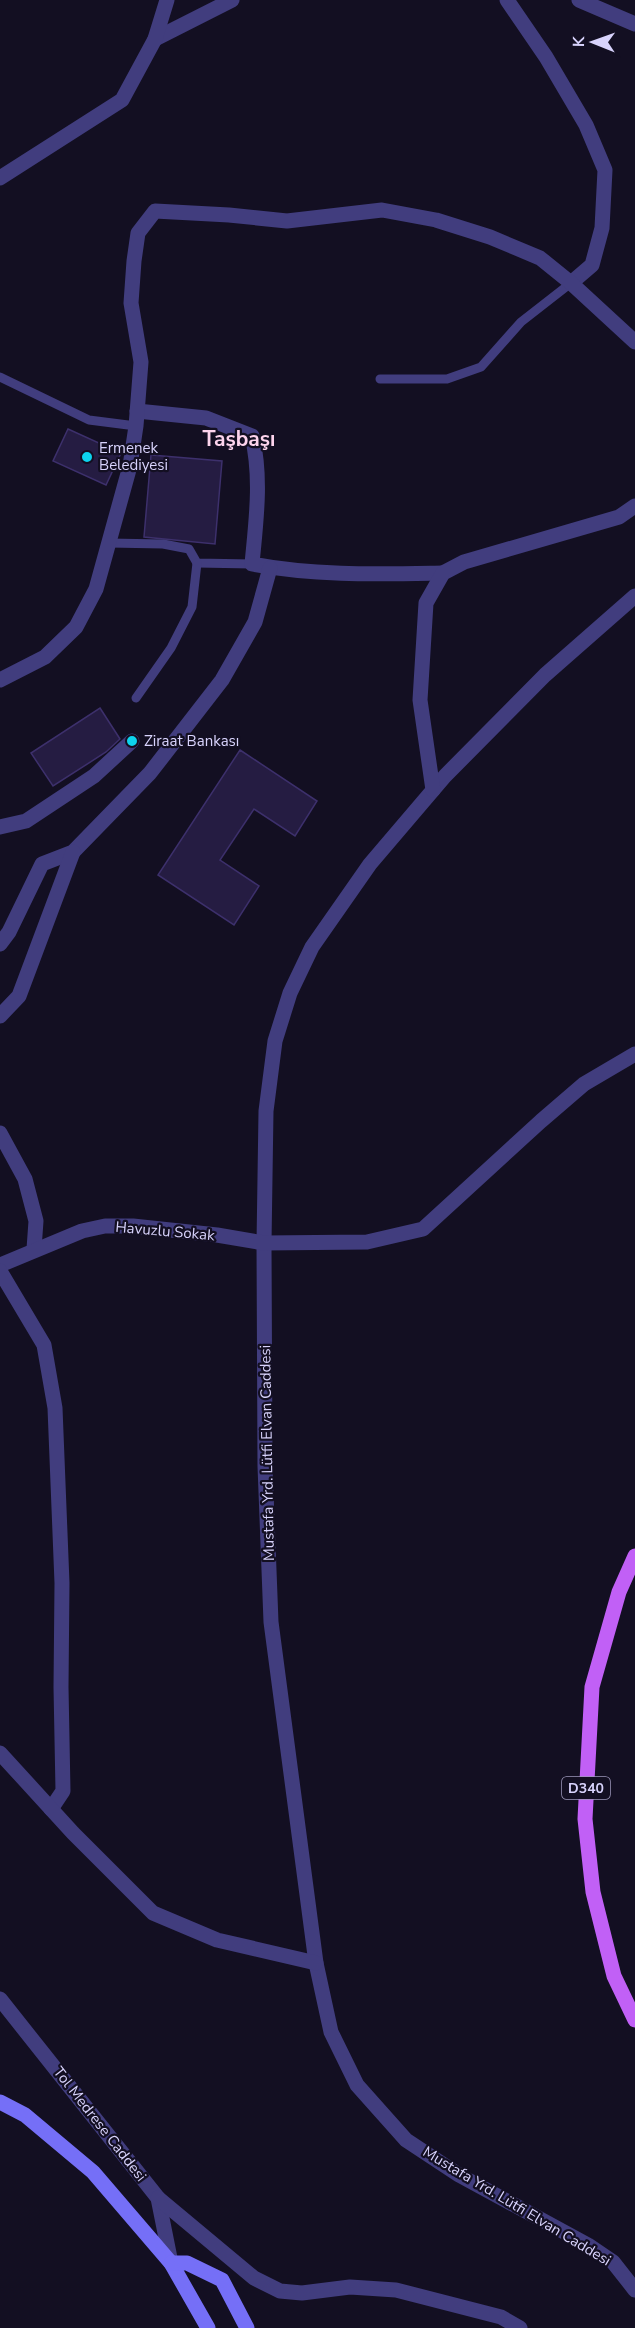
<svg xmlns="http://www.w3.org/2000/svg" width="635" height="2328" viewBox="0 0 635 2328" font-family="'Nunito Sans',sans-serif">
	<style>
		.building { fill: #251c42; stroke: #3d306c; stroke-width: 1.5 }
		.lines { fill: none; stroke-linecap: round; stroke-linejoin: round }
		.lane { stroke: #413d7e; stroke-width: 9 }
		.street { stroke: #413d7e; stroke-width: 15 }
		.secondary { stroke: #756ff7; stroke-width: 15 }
		.primary { stroke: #c160f6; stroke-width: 15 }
		.poi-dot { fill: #0dd3ee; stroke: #130f22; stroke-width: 2 }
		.labels { text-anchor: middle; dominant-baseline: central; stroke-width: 4.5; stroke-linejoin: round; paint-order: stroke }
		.shield { fill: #130f22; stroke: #9d98bb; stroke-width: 1.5 }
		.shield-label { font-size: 14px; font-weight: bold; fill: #d8d3fc }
		.poi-label { font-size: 15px; fill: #d8d3fc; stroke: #130f22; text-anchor: start }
		.street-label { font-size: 15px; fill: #d8d3fc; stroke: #130f22 }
		.district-label { font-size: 21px; font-weight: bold; fill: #fdd4ed; stroke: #130f22 }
	</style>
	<rect width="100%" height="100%" fill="#130f22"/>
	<g class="building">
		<polygon points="68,429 121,453 106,485 53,461"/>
		<polygon points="151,455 222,461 215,544 144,537"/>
		<polygon points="100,708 120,739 106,752 53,786 31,753"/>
		<polygon points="240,750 317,801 295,836 254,809 220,860 259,886 234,925 158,875"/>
	</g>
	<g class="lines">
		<g class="lane">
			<polyline points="0,377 89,420 136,426"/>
			<polyline points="380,379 447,379 481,367 521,322 571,283"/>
			<polyline points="109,543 163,544 189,549 197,563 252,564"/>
			<polyline points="136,698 171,648 192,607 197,563"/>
		</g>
		<g class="street">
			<polyline points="507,0 546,57 586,125 605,170 602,228 592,265 571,283"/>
			<polyline points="579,0 635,24"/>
			<polyline points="155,39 232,0"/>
			<polyline points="0,178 122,100 155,39 167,0"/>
			<path d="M137,411L206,418L252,436C262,478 256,521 252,564C314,576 380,574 443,573"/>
			<polyline points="635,596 545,675 445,776 370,864 312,947 290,993 275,1041 266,1111 264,1243 265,1466 271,1622 316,1963 331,2032 357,2085 406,2140 459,2175 588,2245 613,2262 635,2290"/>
			<polyline points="0,680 45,657 76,627 96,589 130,466 136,426 141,362 131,303 134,261 138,233 155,211 229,215 287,221 382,210 436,220 490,237 540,258 571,283 635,342"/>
			<polyline points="433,790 420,700 426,603 443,573 464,562 619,517 635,506"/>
			<polyline points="0,827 26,821 94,776 132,741"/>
			<polyline points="0,944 9,932 42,864 73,852 150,773 222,680 255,622 270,568"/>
			<polyline points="0,1016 19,996 73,852"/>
			<polyline points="0,1133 25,1179 36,1221 34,1249"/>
			<polyline points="0,1265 82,1231 105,1226 133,1226 217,1235 264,1243 367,1242 423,1229 541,1121 584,1084 635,1054"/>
			<polyline points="0,1271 44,1345 55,1408 62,1583 61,1687 63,1791 51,1809"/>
			<polyline points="0,1753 73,1833 153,1913 217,1940 316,1963"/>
			<polyline points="0,1999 158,2198 171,2263"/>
			<polyline points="158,2198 254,2278 280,2291 302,2293 350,2287 396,2290 501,2317 520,2328"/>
		</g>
		<g class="secondary">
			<polyline points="0,2102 25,2115 93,2172 171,2263 208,2328"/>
			<polyline points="171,2263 187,2263 222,2280 247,2328"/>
		</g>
		<polyline class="primary" points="635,1556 619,1592 592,1687 585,1819 593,1892 614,1976 635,2020"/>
	</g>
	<g class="poi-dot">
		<circle cx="87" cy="457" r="6"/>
		<circle cx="132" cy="741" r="6"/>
	</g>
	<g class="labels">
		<rect class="shield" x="562" y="1777" width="48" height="22" rx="4.5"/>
		<g class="shield-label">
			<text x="586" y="1788">D340</text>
		</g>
		<g class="poi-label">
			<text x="99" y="448">Ermenek<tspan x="99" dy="17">Belediyesi</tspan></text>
			<text x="144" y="741">Ziraat Bankası</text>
		</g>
		<g class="street-label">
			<text transform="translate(165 1231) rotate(5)">Havuzlu Sokak</text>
			<text transform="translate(267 1453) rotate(-91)">Mustafa Yrd. Lütfi Elvan Caddesi</text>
			<text transform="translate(100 2124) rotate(52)">Tol Medrese Caddesi</text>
			<text transform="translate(517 2206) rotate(31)">Mustafa Yrd. Lütfi Elvan Caddesi</text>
		</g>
		<g class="district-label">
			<text x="239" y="439">Taşbaşı</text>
		</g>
	</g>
	<g transform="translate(593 42) rotate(271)" stroke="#130f22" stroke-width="4.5" paint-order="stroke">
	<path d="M0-4.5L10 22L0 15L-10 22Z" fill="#d8d3fc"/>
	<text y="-9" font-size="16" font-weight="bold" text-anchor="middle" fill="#d8d3fc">K</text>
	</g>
</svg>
